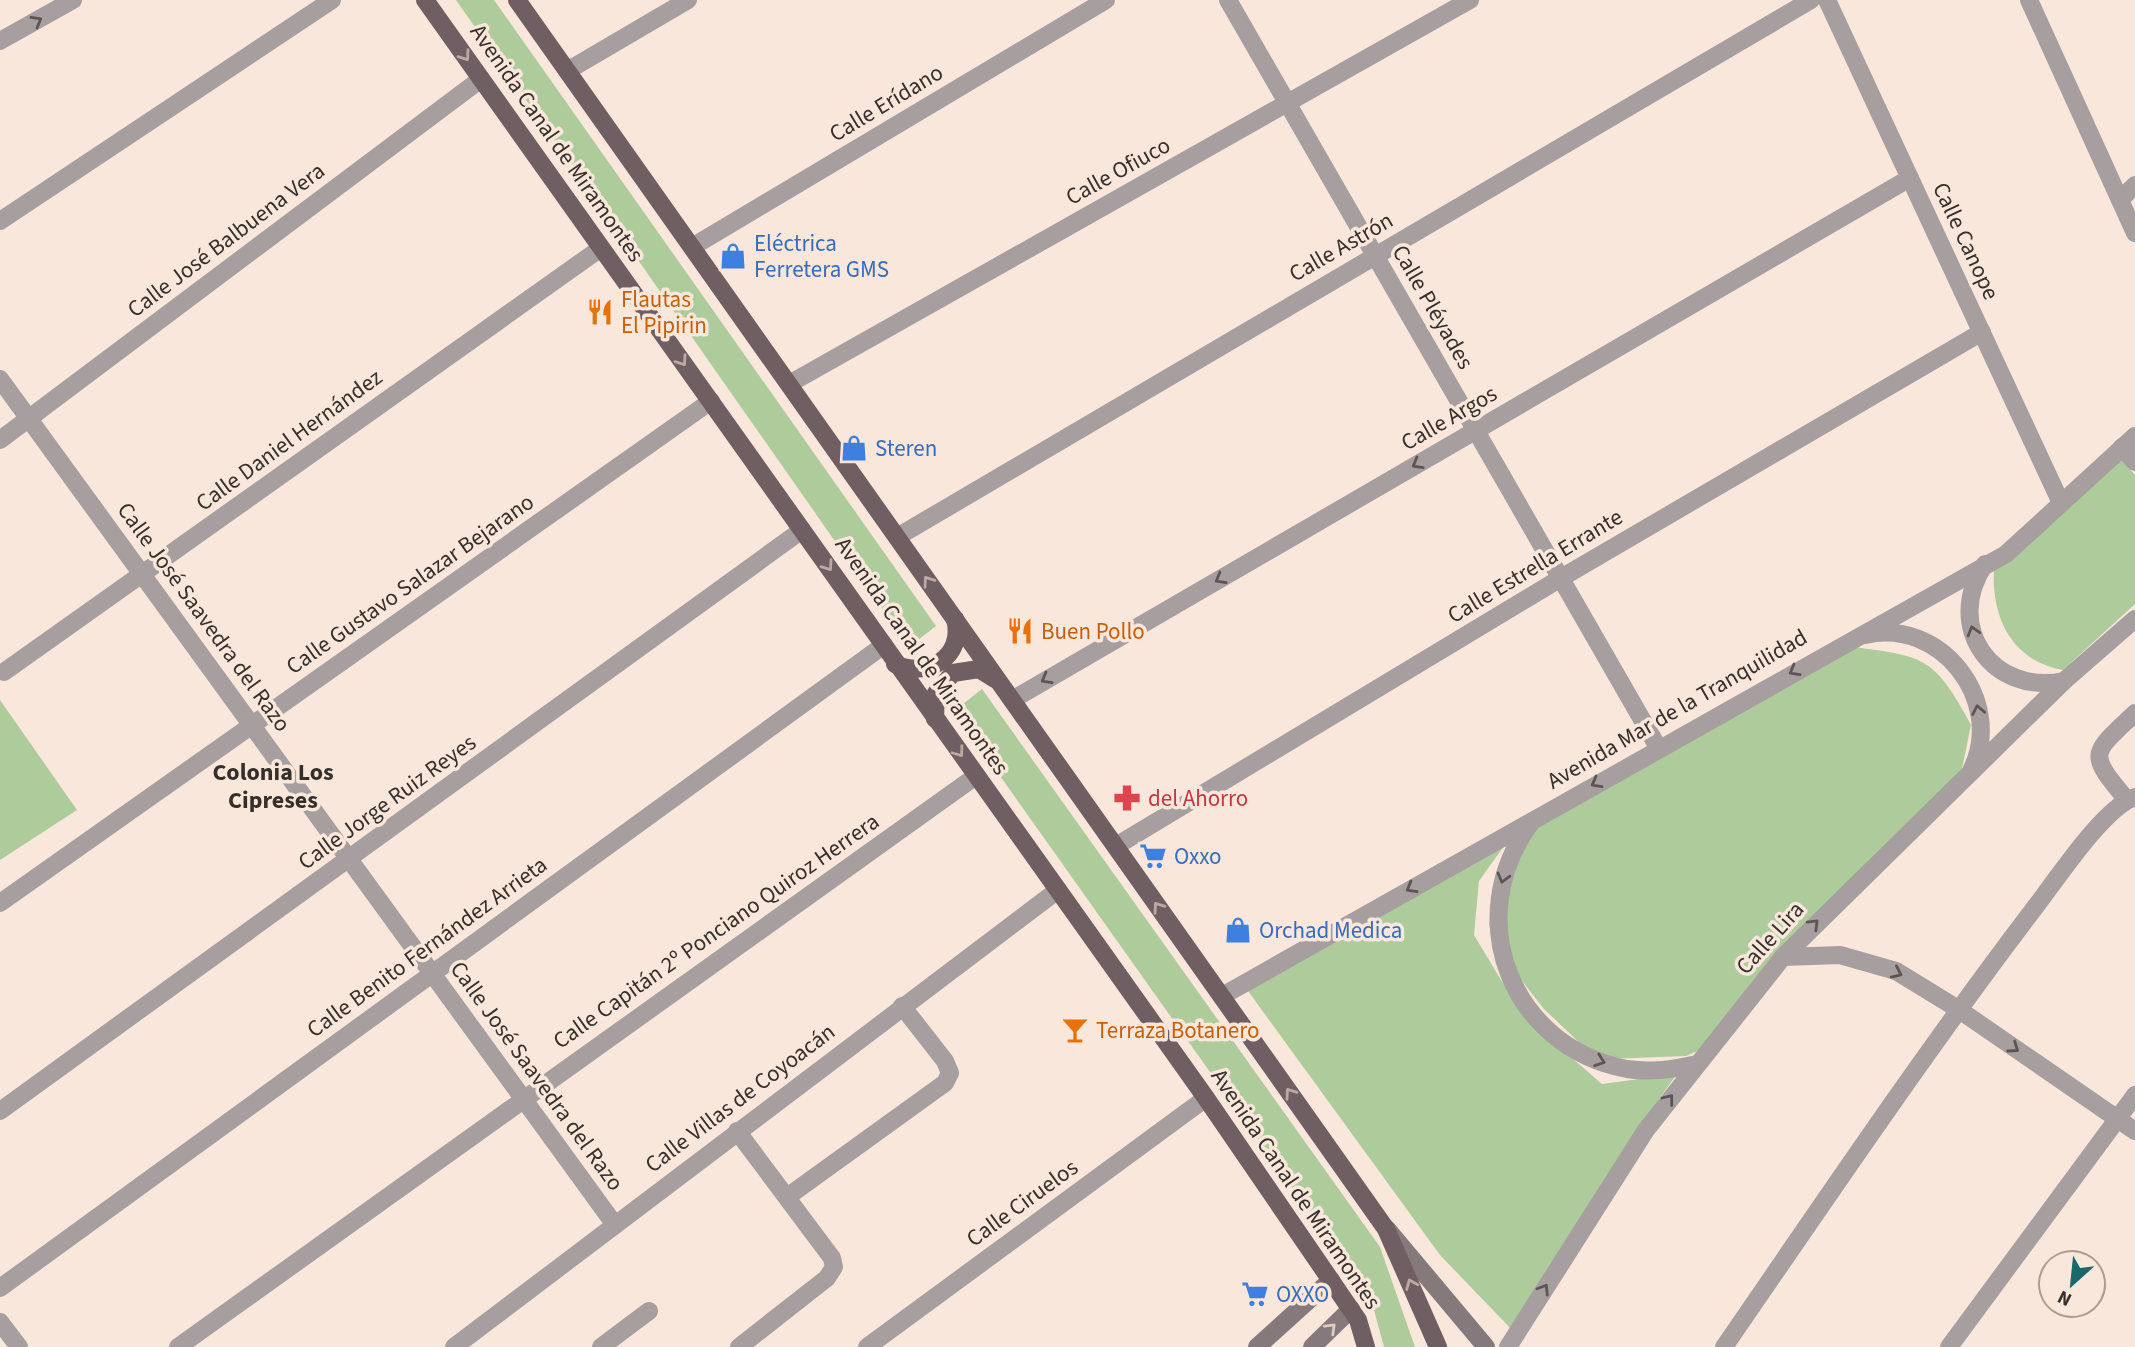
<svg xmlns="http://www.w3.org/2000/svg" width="2135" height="1347" viewBox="0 0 2135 1347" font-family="'Source Sans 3',sans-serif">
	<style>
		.green { fill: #adcb9b }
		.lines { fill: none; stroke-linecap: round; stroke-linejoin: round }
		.street { stroke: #a79ea0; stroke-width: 18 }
		.secondary { stroke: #86797c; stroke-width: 18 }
		.primary { stroke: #6f5e62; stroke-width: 18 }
		.oneway { stroke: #5d5553 }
		.oneway2 { stroke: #bba9a5 }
		.oneway3 { stroke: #ddccc4 }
		.labels { text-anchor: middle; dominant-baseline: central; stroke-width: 7; stroke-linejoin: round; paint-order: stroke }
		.street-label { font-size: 23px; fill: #352e29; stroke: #fae7dc }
		.shop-label { font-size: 23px; fill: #366cbe; stroke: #fae7dc; text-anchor: start }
		.food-label { font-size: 23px; fill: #c56008; stroke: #fae7dc; text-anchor: start }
		.health-label { font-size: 23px; fill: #be3a42; stroke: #fae7dc; text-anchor: start }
		.neighbourhood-label { font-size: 24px; font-weight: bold; fill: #352e29; stroke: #fae7dc }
	</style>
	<rect width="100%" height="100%" fill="#fae7dc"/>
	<g class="green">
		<polygon points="456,0 494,0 936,626 909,647"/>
		<path d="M2121,459L2135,475V604L2063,670C2012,661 1991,618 1994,569Z"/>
		<path d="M1853,647C1927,656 1935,659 1971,725L1962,769L1702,1049L1686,1056L1607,1059L1585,1048L1544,1009L1493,944L1489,924L1498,882L1540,822Z"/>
		<polygon points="982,689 1380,1247 1415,1347 1384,1347 1371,1299 954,711"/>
		<polygon points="0,700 77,810 0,860"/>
		<polygon points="1509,839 1479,881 1474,935 1501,980 1536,1027 1602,1084 1677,1074 1633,1135 1514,1332 1440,1255 1248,991"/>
	</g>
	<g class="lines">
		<g class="street">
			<polyline points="1228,0 1659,749"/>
			<polyline points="1827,0 2061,503"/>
			<polyline points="2029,0 2135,233"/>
			<polyline points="0,41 73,0"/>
			<polyline points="567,71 688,0"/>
			<polyline points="2120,200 2135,185"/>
			<polyline points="0,221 332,0"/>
			<polyline points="692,247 1106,0"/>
			<polyline points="0,379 615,1225"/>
			<polyline points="789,384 1470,0"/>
			<polyline points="0,440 481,79"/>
			<polyline points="2122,447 2135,462"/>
			<polyline points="897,537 1811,0"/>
			<path d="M1985,564C1943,626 1992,696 2064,681"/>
			<path d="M1865,635C1940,617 2005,700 1972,769"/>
			<polyline points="4,672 601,248"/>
			<polyline points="1012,700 1910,178"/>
			<path d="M2127,800C2087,752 2091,755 2135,713"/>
			<path d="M1530,824C1461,919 1511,1047 1627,1069C1651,1073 1674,1069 1697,1064"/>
			<polyline points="1116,846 1561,578 1982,332"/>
			<polyline points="0,903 711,401"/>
			<polyline points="1783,957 1840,955 1896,971 1958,1009 2135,1131"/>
			<polyline points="1222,996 2006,554 2135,436"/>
			<polyline points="0,1111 802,530"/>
			<polyline points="737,1131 832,1258 834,1267 827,1278 739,1347"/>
			<polyline points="787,1197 945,1083 950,1073 945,1061 902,1006"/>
			<polyline points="0,1288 884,645"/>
			<polyline points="0,1322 19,1347"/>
			<polyline points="178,1347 976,776"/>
			<polyline points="454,1347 1058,890"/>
			<polyline points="601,1347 649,1311"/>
			<polyline points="867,1347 1206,1098"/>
			<polyline points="1508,1347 1646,1130 1783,957 2064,681 2135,619"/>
			<path d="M1724,1347C1826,1199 1927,1049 2036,906C2057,879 2104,807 2135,797"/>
			<polyline points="1949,1347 2135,1095"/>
		</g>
		<g class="secondary">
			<polyline points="1387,1229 1486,1347"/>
			<polyline points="1257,1347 1331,1280"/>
			<polyline points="1312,1347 1351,1309"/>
		</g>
		<g class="primary">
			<polyline points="425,0 1206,1098 1358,1320 1366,1347"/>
			<polyline points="517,0 1386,1229 1438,1347"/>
			<path d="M895,664C927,679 965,657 955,619"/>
			<polyline points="935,719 936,693 953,673 979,669 995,679"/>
		</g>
	</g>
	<defs><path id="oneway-chevron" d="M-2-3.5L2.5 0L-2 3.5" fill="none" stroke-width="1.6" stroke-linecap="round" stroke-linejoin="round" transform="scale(1.75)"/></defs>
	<g class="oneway">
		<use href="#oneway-chevron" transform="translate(37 21) rotate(-30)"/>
		<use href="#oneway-chevron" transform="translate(1417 464) rotate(150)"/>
		<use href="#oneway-chevron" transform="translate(1220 579) rotate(150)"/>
		<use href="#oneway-chevron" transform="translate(1973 631) rotate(-106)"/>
		<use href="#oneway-chevron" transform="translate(1794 671) rotate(150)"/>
		<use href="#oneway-chevron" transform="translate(1046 679) rotate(150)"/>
		<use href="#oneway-chevron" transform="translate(1978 710) rotate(-101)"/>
		<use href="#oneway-chevron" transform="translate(1596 783) rotate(151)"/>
		<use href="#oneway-chevron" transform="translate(1503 878) rotate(105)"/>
		<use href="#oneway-chevron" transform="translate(1411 888) rotate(150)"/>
		<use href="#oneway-chevron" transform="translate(1814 924) rotate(-45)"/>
		<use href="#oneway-chevron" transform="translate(1897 973) rotate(25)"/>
		<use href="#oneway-chevron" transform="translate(2014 1048) rotate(35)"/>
		<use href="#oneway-chevron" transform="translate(1600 1061) rotate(20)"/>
		<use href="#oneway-chevron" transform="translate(1669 1099) rotate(-52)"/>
		<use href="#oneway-chevron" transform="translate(1544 1289) rotate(-58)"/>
	</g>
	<g class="oneway2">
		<use href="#oneway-chevron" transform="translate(465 56) rotate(55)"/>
		<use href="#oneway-chevron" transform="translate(682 361) rotate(55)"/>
		<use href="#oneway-chevron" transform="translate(828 566) rotate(55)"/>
		<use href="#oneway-chevron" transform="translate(928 581) rotate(-125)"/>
		<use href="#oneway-chevron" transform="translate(959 752) rotate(54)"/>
		<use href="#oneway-chevron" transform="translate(1158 907) rotate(-125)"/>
		<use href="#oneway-chevron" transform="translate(1290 1093) rotate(-125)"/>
		<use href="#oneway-chevron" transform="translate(1411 1284) rotate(-113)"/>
	</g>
	<use class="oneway3" href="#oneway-chevron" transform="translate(1331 1328) rotate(-44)"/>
	<defs>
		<g id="shop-bare" transform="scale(2.1)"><path d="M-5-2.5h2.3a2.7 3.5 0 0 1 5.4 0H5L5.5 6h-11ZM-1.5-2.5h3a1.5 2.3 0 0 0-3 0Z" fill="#3f7fe0" stroke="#fae7dc" stroke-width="2.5" paint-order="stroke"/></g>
		<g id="restaurant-bare" transform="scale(2.1)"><path d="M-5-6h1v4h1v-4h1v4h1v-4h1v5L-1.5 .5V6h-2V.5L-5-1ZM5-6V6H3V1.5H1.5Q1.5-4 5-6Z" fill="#e8710a" stroke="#fae7dc" stroke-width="2.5" paint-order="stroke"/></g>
		<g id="pharmacy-bare" transform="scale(2.1)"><path d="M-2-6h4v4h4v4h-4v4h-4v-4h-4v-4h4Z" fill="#e0444e" stroke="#fae7dc" stroke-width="2.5" paint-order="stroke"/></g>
		<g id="supermarket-bare" transform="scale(2.1)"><path d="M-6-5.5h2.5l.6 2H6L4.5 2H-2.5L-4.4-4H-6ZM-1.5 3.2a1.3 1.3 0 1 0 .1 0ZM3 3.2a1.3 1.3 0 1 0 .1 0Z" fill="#3f7fe0" stroke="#fae7dc" stroke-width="2.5" paint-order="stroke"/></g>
		<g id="bar-bare" transform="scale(2.1)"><path d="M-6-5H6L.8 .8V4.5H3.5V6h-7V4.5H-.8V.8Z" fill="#e8710a" stroke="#fae7dc" stroke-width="2.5" paint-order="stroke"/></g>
	</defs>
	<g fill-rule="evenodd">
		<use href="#shop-bare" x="733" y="256"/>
		<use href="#restaurant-bare" x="600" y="312"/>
		<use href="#shop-bare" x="854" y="448"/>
		<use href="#restaurant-bare" x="1020" y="631"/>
		<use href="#pharmacy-bare" x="1127" y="798"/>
		<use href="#supermarket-bare" x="1153" y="856"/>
		<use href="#shop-bare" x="1238" y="930"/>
		<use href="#bar-bare" x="1075" y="1030"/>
		<use href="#supermarket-bare" x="1255" y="1294"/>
	</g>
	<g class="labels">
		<g class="street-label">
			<text transform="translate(886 103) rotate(-31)">Calle Erídano</text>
			<text transform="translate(557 143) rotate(55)">Avenida Canal de Miramontes</text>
			<text transform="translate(1118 171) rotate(-29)">Calle Ofiuco</text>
			<text transform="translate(226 240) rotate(-37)">Calle José Balbuena Vera</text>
			<text transform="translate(1966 241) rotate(65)">Calle Canope</text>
			<text transform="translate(1341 247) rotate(-30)">Calle Astrón</text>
			<text transform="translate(1433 307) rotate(60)">Calle Pléyades</text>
			<text transform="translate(1449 418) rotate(-30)">Calle Argos</text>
			<text transform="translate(289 440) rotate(-36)">Calle Daniel Hernández</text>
			<text transform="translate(1535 566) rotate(-31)">Calle Estrella Errante</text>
			<text transform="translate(410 584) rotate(-35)">Calle Gustavo Salazar Bejarano</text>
			<text transform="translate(204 617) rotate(54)">Calle José Saavedra del Razo</text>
			<text transform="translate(922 656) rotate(55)">Avenida Canal de Miramontes</text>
			<text transform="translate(1677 709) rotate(-30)">Avenida Mar de la Tranquilidad</text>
			<text transform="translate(387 802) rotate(-36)">Calle Jorge Ruiz Reyes</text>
			<text transform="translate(716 931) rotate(-35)">Calle Capitán 2º Ponciano Quiroz Herrera</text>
			<text transform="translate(1770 938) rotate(-48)">Calle Lira</text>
			<text transform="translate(427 947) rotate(-36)">Calle Benito Fernández Arrieta</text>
			<text transform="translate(537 1076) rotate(54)">Calle José Saavedra del Razo</text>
			<text transform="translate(740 1098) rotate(-37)">Calle Villas de Coyoacán</text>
			<text transform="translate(1296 1189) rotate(56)">Avenida Canal de Miramontes</text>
			<text transform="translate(1022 1203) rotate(-36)">Calle Ciruelos</text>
		</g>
		<g class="shop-label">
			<text x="754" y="243">Eléctrica<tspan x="754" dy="26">Ferretera GMS</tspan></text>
			<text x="875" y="448">Steren</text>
			<text x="1174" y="856">Oxxo</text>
			<text x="1259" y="930">Orchad Medica</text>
			<text x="1276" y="1294">OXXO</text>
		</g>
		<g class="food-label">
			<text x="621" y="299">Flautas<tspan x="621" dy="26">El Pipirin</tspan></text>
			<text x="1041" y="631">Buen Pollo</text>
			<text x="1096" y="1030">Terraza Botanero</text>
		</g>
		<g class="health-label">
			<text x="1148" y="798">del Ahorro</text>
		</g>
		<g class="neighbourhood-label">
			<text x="273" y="772">Colonia Los<tspan x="273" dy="28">Cipreses</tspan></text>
		</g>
	</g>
	<g transform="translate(2072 1284) rotate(207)"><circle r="33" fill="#fae7dc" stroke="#ab9d94" stroke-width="2"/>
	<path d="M0-5L12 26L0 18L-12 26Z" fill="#1b686b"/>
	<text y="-10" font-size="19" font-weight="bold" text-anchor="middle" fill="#352e29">N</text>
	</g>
</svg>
